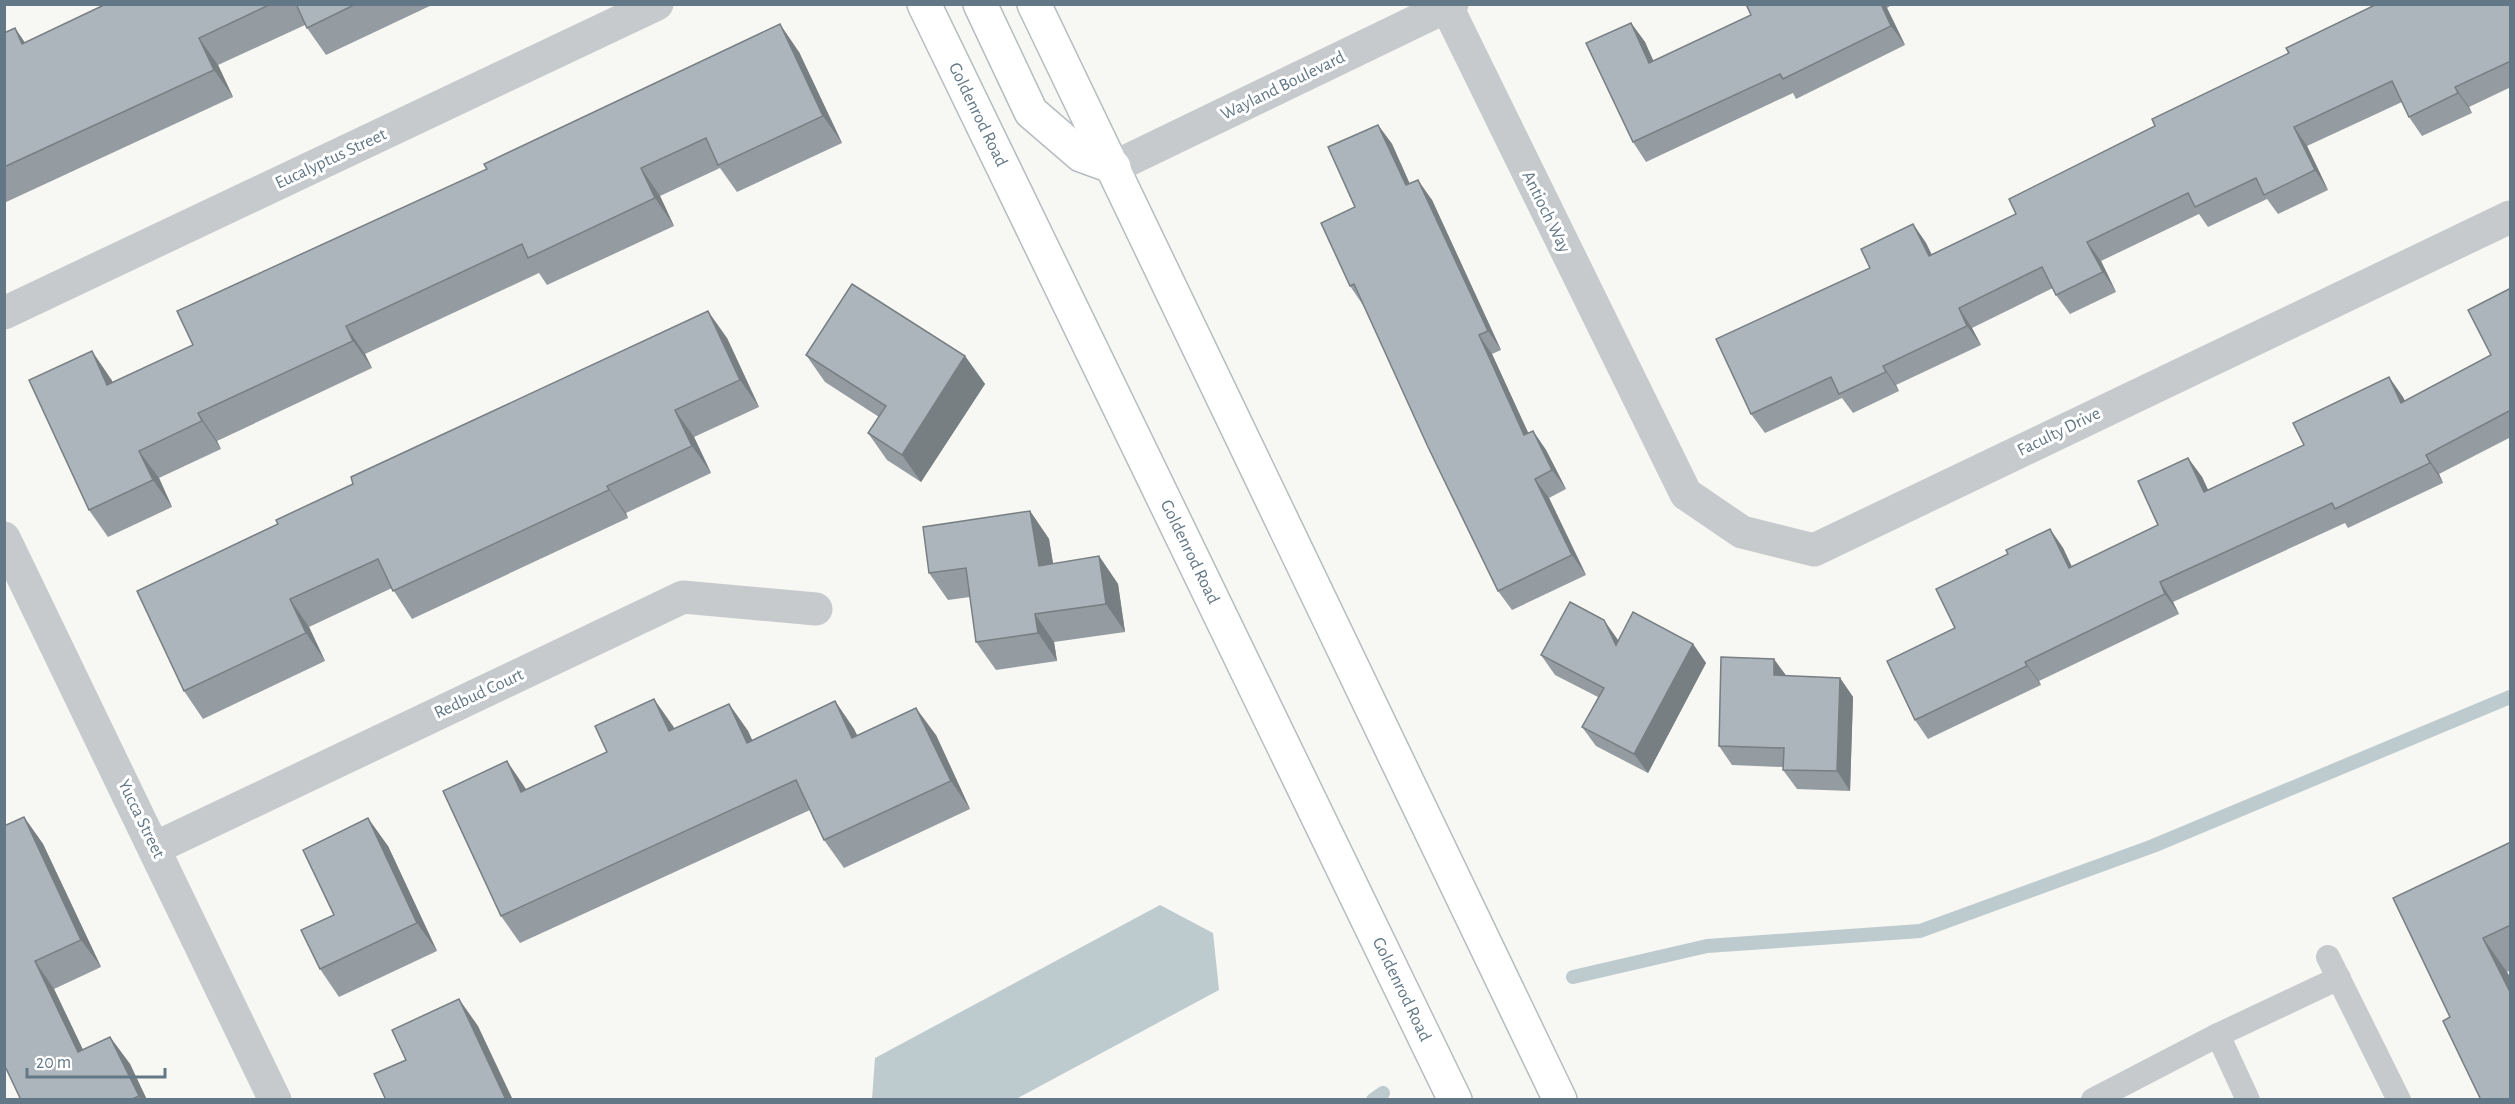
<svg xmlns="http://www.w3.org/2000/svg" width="2515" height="1104" viewBox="0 0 2515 1104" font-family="'Alegreya Sans',sans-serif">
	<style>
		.water { fill: #bdcace }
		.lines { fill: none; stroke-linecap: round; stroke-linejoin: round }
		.stream { stroke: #bdcace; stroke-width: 14 }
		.secondary-casing { stroke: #b6bcc0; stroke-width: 36 }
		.lane { stroke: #c6cacd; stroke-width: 24 }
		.street { stroke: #c6cacd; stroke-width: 33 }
		.secondary { stroke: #fff; stroke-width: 33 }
		.wall { fill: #949ca1 }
		.shaded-wall { fill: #787f83 }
		.building { fill: #acb5bb; stroke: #787f83; stroke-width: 1.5 }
		.labels { text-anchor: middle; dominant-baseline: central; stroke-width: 6; stroke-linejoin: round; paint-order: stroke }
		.street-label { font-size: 18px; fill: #637886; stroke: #fff }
	</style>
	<rect width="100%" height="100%" fill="#f7f7f3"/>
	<polygon class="water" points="1160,905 1213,933 1219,990 1016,1099 872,1099 875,1058"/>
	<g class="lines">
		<g class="stream">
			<polyline points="1573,977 1707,946 1920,931 2153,846 2510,697"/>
			<polyline points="1373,1100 1383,1093"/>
		</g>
		<g class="secondary-casing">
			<g id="secondary">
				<path id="s1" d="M924,4L1455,1100"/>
				<polyline points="980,4 1031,112 1081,155 1114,167"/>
				<polyline points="1034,4 1560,1100"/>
			</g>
		</g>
		<g class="lane">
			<polyline points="2328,957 2399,1100"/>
			<polyline points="2218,1035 2339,978"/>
			<polyline points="2093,1100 2218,1035 2248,1100"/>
		</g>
		<g class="street">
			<polyline points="1447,7 1686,494 1742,532 1814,550 2510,217"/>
			<polyline points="1114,167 1452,4"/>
			<polyline points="4,313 657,4"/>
			<polyline points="4,538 275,1100"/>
			<polyline points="155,848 683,597 816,609"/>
		</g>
		<use href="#secondary" class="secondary"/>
	</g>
	<g class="wall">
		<polygon points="106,4 434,4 326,55 305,25 218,65 233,97 4,203 4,33 15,28 25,43"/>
		<polygon points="1746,4 1893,4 1887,8 1905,45 1796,99 1793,93 1646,162 1633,142 1631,23 1645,42 1653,61 1751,15"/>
		<polygon points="2511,4 2511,87 2469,107 2472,113 2422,136 2409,117 2402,102 2307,146 2328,190 2278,214 2267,199 2208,227 2199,214 2101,261 2116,292 2070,314 2056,295 2053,288 1972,328 1981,345 1896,385 1899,391 1853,413 1842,398 1765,433 1751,414 1870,268 1913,224 1926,243 1932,255"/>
		<polygon points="799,52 842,143 737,192 720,168 660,196 674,226 547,285 539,273 365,354 372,368 217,441 221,449 159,478 172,507 108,537 89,510 111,379 113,383 193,345"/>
		<polygon points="1378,125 1392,144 1410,184 1432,200 1501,350 1492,354 1528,433 1533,431 1546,450 1566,489 1549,498 1586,575 1512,610 1498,591 1363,305 1350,286 1355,207"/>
		<polygon points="2511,288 2511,437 2439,474 2443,483 2348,528 2345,523 2173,602 2179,614 2039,681 2041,685 1928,739 1915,720 1955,628 2050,529 2063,548 2072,567 2158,525 2188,458 2202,477 2208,490 2304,445 2389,377 2405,401 2491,355"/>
		<polygon points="727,338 759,407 694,437 711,473 626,513 628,518 412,619 392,588 309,627 325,661 203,719 184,691 137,591"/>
		<polygon points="806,355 965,356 985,384 921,482 887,460 868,433 879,417 825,382"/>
		<polygon points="1030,511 1049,539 1053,564 1099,556 1118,584 1125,632 1054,642 1057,661 996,670 976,642 970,597 948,600 929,573"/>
		<polygon points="1618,641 1693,644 1706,663 1648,773 1596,746 1582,727 1598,697 1555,675 1541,655"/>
		<polygon points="1786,676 1840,678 1853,697 1850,791 1797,789 1783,770 1783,767 1732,765 1719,746"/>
		<polygon points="835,701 854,729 857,735 936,735 970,809 844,868 824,840 810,810 520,943 501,916 526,790 673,726 674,729 729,704 748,731 752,740"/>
		<polygon points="24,817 43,844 101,967 54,989 83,1050 110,1037 130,1064 147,1100 21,1100"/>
		<polygon points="2511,842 2511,970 2507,972 2511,979 2511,1100 2450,1017"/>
		<polygon points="388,846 437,951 339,997 320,969 334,915"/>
	</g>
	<g class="shaded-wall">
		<polygon points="1881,4 1884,4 1887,8 1905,45 1891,26"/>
		<polygon points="1631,23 1645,42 1663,82 1649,63"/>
		<polygon points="780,24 799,52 842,143 823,116"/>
		<polygon points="15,28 34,56 22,44"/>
		<polygon points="199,38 218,65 233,97 214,70"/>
		<polygon points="2455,87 2469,107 2472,113 2458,93"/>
		<polygon points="1378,125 1392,144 1419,205 1406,185"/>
		<polygon points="2294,127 2307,146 2328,190 2315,170"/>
		<polygon points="641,168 660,196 674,226 655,198"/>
		<polygon points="1418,180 1432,200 1501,350 1488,331"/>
		<polygon points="1913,224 1926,243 1942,276 1929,256"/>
		<polygon points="2087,242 2101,261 2116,292 2103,272"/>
		<polygon points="1959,308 1972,328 1981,345 1967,326"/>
		<polygon points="708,311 727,338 759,407 740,380"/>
		<polygon points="346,326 365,354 372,368 353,341"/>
		<polygon points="1479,335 1492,354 1538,454 1524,435"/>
		<polygon points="92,351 111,379 127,413 107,385"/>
		<polygon points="965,356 985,384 921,482 902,455"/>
		<polygon points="1883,366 1896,385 1899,391 1886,372"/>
		<polygon points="2389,377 2403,397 2415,422 2401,403"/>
		<polygon points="675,410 694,437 711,473 692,446"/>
		<polygon points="198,413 217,441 221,449 202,421"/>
		<polygon points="1533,431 1546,450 1566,489 1552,470"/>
		<polygon points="139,451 159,478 172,507 153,480"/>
		<polygon points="2426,455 2439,474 2443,483 2430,463"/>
		<polygon points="2188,458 2202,477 2218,511 2204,492"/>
		<polygon points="1535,479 1549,498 1586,575 1572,555"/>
		<polygon points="607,486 626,513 628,518 609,490"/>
		<polygon points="1030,511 1049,539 1058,593 1039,566"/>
		<polygon points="2050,529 2063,548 2082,588 2069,568"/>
		<polygon points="1099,556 1118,584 1125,632 1106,604"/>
		<polygon points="2160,582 2173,602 2179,614 2165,594"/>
		<polygon points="290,599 309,627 325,661 306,633"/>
		<polygon points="1035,614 1054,642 1057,661 1038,633"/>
		<polygon points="1604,620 1618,640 1629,664 1616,645"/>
		<polygon points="1693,644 1706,663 1648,773 1634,754"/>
		<polygon points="1774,659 1788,678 1774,675"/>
		<polygon points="2025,662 2039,681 2041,685 2027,666"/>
		<polygon points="1840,678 1853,697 1850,791 1837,771"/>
		<polygon points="654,699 673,726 688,759 669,731"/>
		<polygon points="835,701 854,729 871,765 852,738"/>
		<polygon points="729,704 748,731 766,770 747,743"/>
		<polygon points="916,708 936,735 970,809 951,781"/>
		<polygon points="507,761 526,789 540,819 521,792"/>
		<polygon points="24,817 43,844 101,967 81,940"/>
		<polygon points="368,818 388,846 437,951 417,923"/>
		<polygon points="2483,938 2507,972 2511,979 2511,994"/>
		<polygon points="35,961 54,989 97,1079 78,1052"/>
		<polygon points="459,999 478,1026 513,1100 506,1100"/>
		<polygon points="110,1037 130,1064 147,1100 141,1100 139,1096"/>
	</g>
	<g class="building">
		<polygon points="106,4 271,4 199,38 214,70 4,167 4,33 15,28 22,44"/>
		<polygon points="296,4 356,4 307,28"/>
		<polygon points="1746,4 1881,4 1891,26 1783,79 1780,74 1633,142 1586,43 1631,23 1649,63 1751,15"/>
		<polygon points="2377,4 2511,4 2511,61 2455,87 2458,93 2409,117 2392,81 2294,127 2315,170 2264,195 2256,178 2195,207 2188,193 2087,242 2103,272 2056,295 2042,267 1959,308 1967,326 1883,366 1886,372 1839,394 1831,377 1751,414 1716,339 1870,268 1861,249 1913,224 1929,256 2016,214 2009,199 2155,126 2152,119 2289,53 2286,48"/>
		<polygon points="780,24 823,116 718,165 706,138 641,168 655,198 528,258 522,244 346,326 353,341 198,413 202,421 139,451 153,480 89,510 29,380 92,351 107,385 193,345 177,311 487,169 484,164"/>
		<polygon points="1378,125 1406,185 1418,180 1488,331 1479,335 1524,435 1533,431 1552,470 1535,479 1572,555 1498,591 1428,447 1354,284 1350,286 1321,223 1355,207 1328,147"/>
		<polygon points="852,284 965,356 902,455 868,433 886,406 806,355"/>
		<polygon points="2511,288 2511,410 2426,455 2430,463 2335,509 2332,503 2160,582 2165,594 2025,662 2027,666 1915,720 1887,661 1955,628 1936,589 2008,554 2006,550 2050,529 2069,568 2158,525 2138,481 2188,458 2204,492 2304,445 2293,423 2389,377 2401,403 2491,355 2468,310"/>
		<polygon points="708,311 740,380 675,410 692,446 607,486 609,490 393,591 378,559 290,599 306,633 184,691 137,591 278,524 276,520 353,484 351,477"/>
		<polygon points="1030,511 1039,566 1099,556 1106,604 1035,614 1038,633 976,642 966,568 929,573 923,527"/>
		<polygon points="1570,602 1604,620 1616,645 1633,612 1693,644 1634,754 1582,727 1604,688 1541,655"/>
		<polygon points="1721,657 1774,659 1774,675 1840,678 1837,771 1783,770 1784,748 1719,746"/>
		<polygon points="654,699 669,731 729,704 747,743 835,701 852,738 916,708 951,781 824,840 796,780 501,916 443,791 507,761 521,792 607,752 595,726"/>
		<polygon points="24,817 81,940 35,961 78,1052 110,1037 139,1096 130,1100 21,1100 4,1064 4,826"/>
		<polygon points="368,818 417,923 320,969 301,930 334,915 303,850"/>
		<polygon points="2511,842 2511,925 2483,938 2511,994 2511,1100 2481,1100 2443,1021 2450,1017 2393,898"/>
		<polygon points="459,999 506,1100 386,1100 374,1074 406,1060 392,1030"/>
	</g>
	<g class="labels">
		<g class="street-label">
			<text transform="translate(1283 86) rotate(-26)">Wayland Boulevard</text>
			<text stroke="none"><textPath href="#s1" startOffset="123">Goldenrod Road</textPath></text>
			<text transform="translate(331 159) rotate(-25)">Eucalyptus Street</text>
			<text transform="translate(1546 212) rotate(64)">Antioch Way</text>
			<text transform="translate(2059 432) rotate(-26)">Faculty Drive</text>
			<text stroke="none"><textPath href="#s1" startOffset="609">Goldenrod Road</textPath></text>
			<text transform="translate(479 694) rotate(-25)">Redbud Court</text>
			<text transform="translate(141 819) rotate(64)">Yucca Street</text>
			<text stroke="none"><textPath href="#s1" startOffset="1095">Goldenrod Road</textPath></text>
		</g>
	</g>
	<rect width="2515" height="1104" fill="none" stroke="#637886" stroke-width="12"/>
	<path d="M27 1068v9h138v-9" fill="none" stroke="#637886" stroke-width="3"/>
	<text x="36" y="1068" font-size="18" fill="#637886" stroke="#ffffff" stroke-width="4.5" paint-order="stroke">20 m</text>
</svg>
